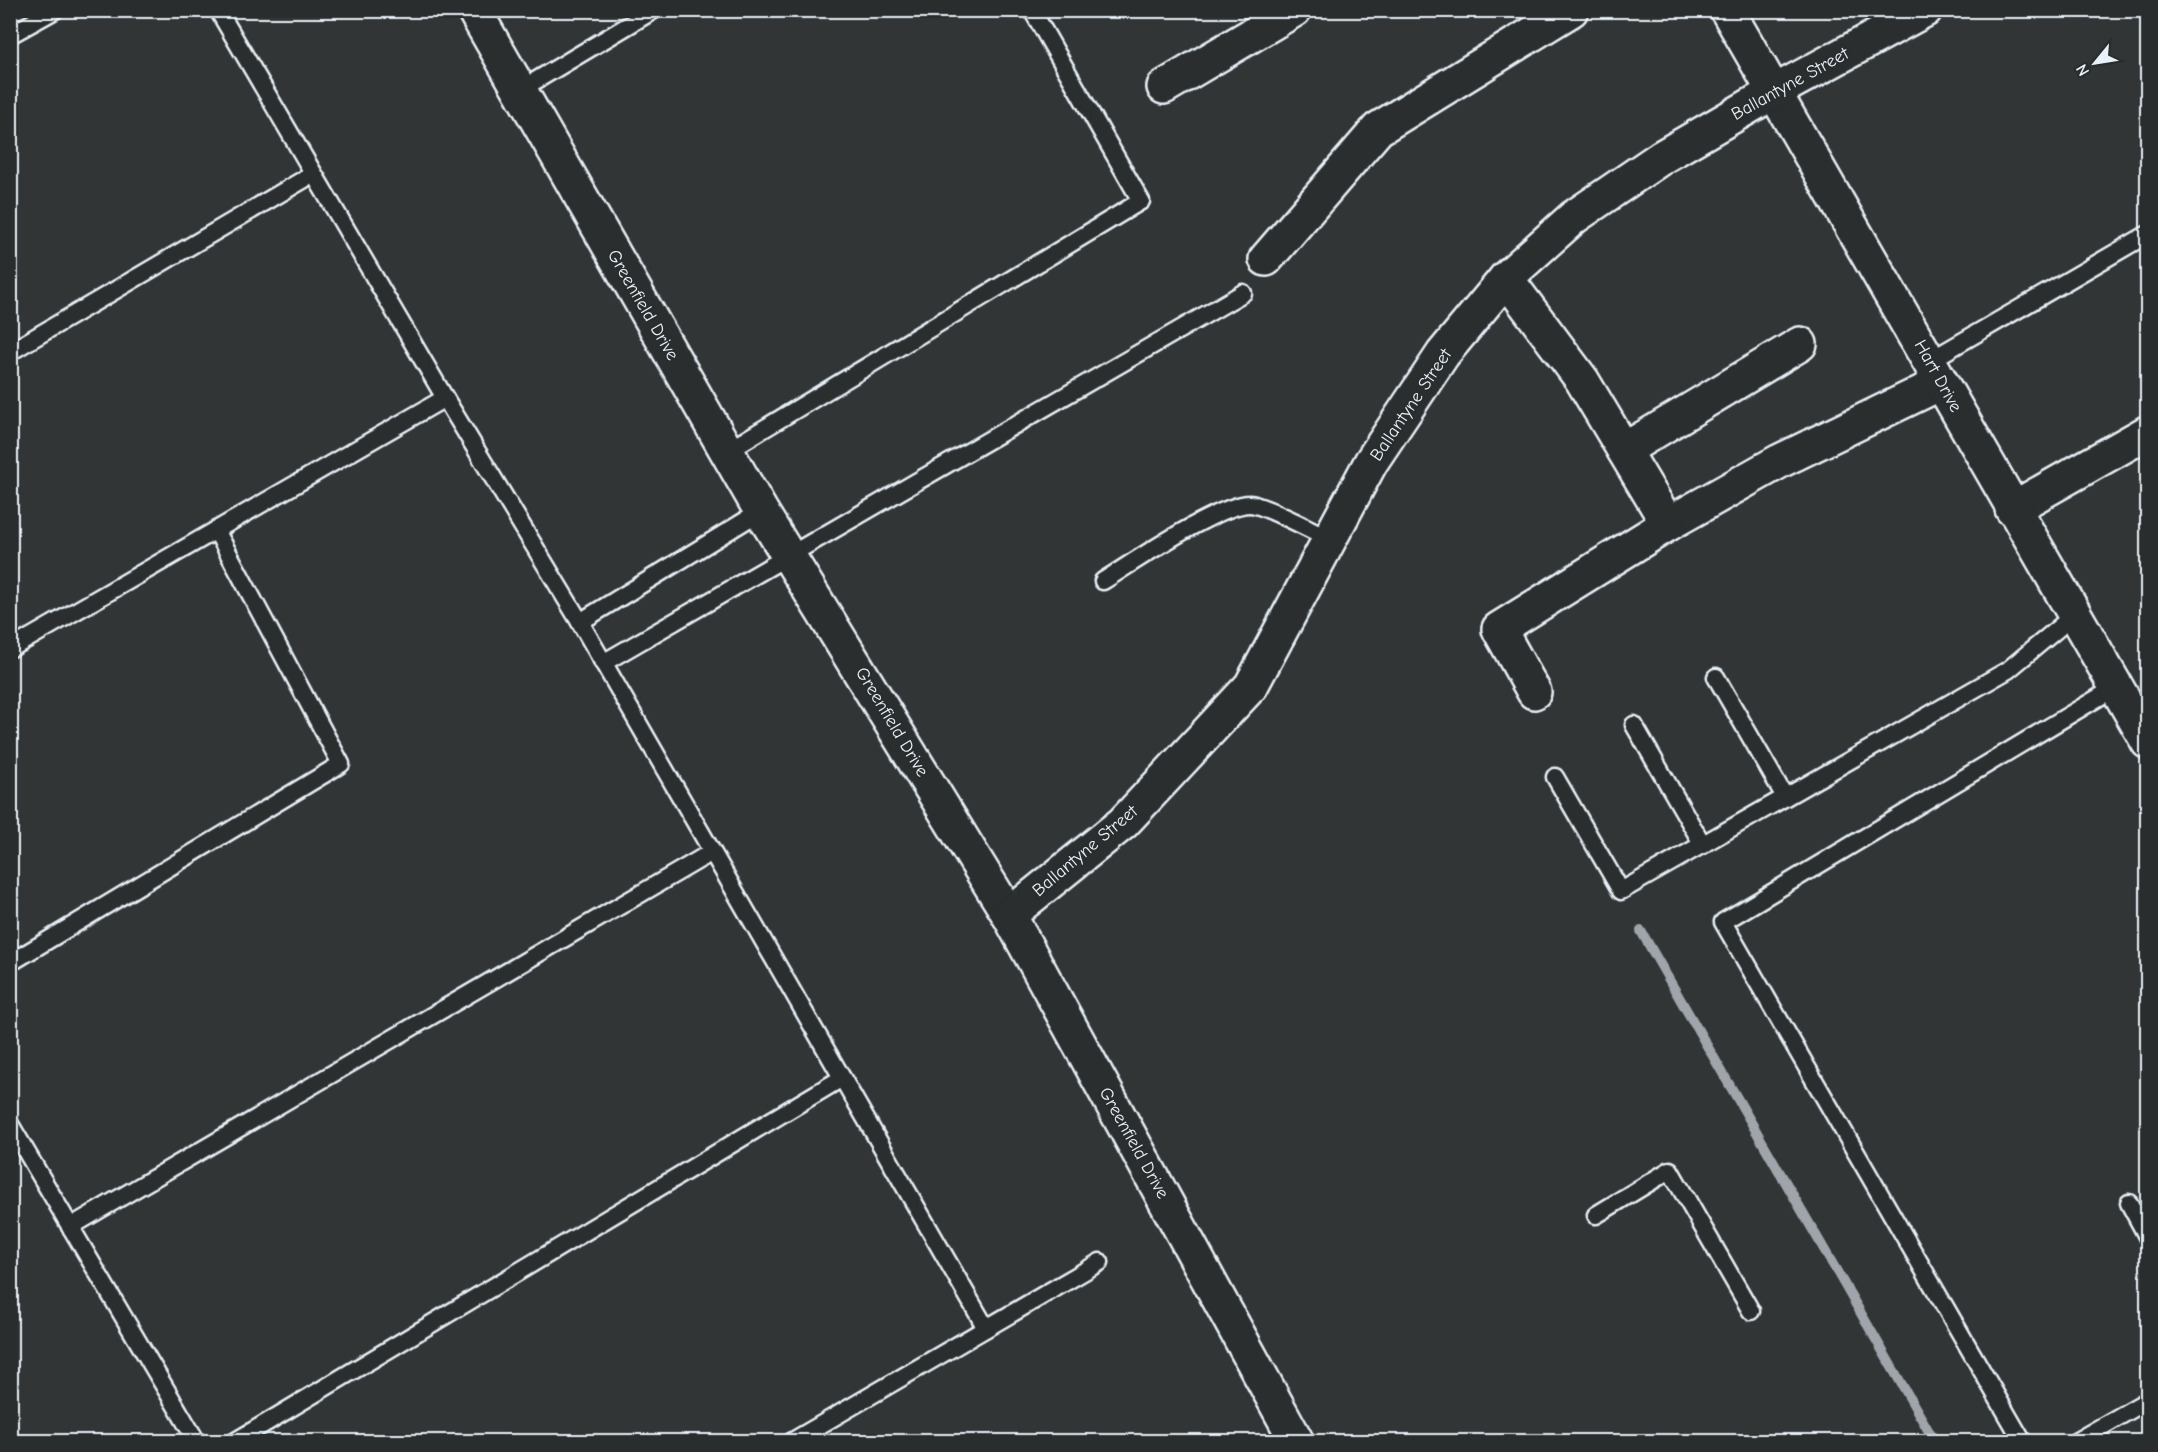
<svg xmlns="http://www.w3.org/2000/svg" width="2158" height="1452" viewBox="0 0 2158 1452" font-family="'Comic Neue',sans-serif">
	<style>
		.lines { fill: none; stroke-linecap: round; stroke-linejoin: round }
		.stream { stroke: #9fa5aa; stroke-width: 10 }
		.lane-casing { stroke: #e8f1f8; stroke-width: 21 }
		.street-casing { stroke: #e8f1f8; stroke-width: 38 }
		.secondary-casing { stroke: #e8f1f8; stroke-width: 38 }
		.lane { stroke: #2a2d2e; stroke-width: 16 }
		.street { stroke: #2a2d2e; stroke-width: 33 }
		.secondary { stroke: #2a2d2e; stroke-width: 33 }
		.labels { text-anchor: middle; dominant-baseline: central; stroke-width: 4.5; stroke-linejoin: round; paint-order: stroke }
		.street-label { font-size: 18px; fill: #e8f1f8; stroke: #2a2d2e }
	</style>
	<rect width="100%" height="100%" fill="#323536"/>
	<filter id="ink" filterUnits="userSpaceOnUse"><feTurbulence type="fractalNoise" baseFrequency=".0167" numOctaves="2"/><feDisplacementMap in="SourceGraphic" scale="12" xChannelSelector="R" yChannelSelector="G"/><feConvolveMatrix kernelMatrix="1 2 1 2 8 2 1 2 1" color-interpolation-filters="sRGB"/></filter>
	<g filter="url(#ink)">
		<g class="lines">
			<polyline class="stream" points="1641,931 1935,1442"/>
			<g class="lane-casing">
				<g id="lane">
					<polyline points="218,10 445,398 580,622 986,1328"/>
					<polyline points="10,35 55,10"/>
					<polyline points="520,90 654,10"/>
					<polyline points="10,352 313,174"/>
					<polyline points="1929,361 2148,234"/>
					<polyline points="727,451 1141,201 1032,10"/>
					<path d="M1103,581C1134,562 1218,504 1250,504C1261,504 1316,532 1330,539"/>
					<polyline points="580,622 761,511"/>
					<polyline points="10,649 445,398"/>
					<polyline points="603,663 1243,293"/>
					<polyline points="1716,677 1785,797"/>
					<polyline points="1634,725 1703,845"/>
					<polyline points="1555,777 1621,891 2008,670 2074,615"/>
					<polyline points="10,963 341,764 216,530"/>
					<polyline points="10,1124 197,1442"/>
					<polyline points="2129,1203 2148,1238"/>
					<polyline points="1596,1215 1670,1170 1751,1311"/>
					<polyline points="70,1227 712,852"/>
					<polyline points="234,1442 842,1078"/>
					<polyline points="791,1442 1100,1262"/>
					<polyline points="2023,1442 1723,922 2116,687"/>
					<polyline points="2075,1442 2148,1400"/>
				</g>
			</g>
			<g class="street-casing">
				<g id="street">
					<polyline points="1164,87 1294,10"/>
					<polyline points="1266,259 1378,129 1571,10"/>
					<polyline points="1506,278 1582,380 1668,524 1780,461 1941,383"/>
					<polyline points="1624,450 1800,344"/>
					<polyline points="2012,509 2148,432"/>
					<polyline points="1534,692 1499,629 1668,524"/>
				</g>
			</g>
			<g class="secondary-casing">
				<g id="secondary">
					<polyline points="474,10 761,511 1009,915 1297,1442"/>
					<polyline points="1727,10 2148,742"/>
					<polyline points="1009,915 1123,823 1251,686 1371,462 1443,354 1506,278 1574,217 1662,157 1774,92 1925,10"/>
				</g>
			</g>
			<use href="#lane" class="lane"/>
			<use href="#street" class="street"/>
			<use href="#secondary" class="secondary"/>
		</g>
	</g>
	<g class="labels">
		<g class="street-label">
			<text transform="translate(1790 84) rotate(-29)">Ballantyne Street</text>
			<text transform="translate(643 305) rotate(60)">Greenfield Drive</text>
			<text transform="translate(1938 376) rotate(61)">Hart Drive</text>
			<text transform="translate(1411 405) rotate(-56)">Ballantyne Street</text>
			<text transform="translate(892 722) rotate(59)">Greenfield Drive</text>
			<text transform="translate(1085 851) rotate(-40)">Ballantyne Street</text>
			<text transform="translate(1134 1143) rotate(61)">Greenfield Drive</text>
		</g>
	</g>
	<rect width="2158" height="1452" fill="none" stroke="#2a2d2e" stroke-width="36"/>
	<rect x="18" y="18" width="2122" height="1416" fill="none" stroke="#e8f1f8" stroke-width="2" filter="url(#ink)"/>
	<g transform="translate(2095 63) rotate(240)" stroke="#2a2d2e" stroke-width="4.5" paint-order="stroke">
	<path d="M0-4.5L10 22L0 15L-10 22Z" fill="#e8f1f8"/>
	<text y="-9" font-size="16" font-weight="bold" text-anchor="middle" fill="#e8f1f8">N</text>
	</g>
</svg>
